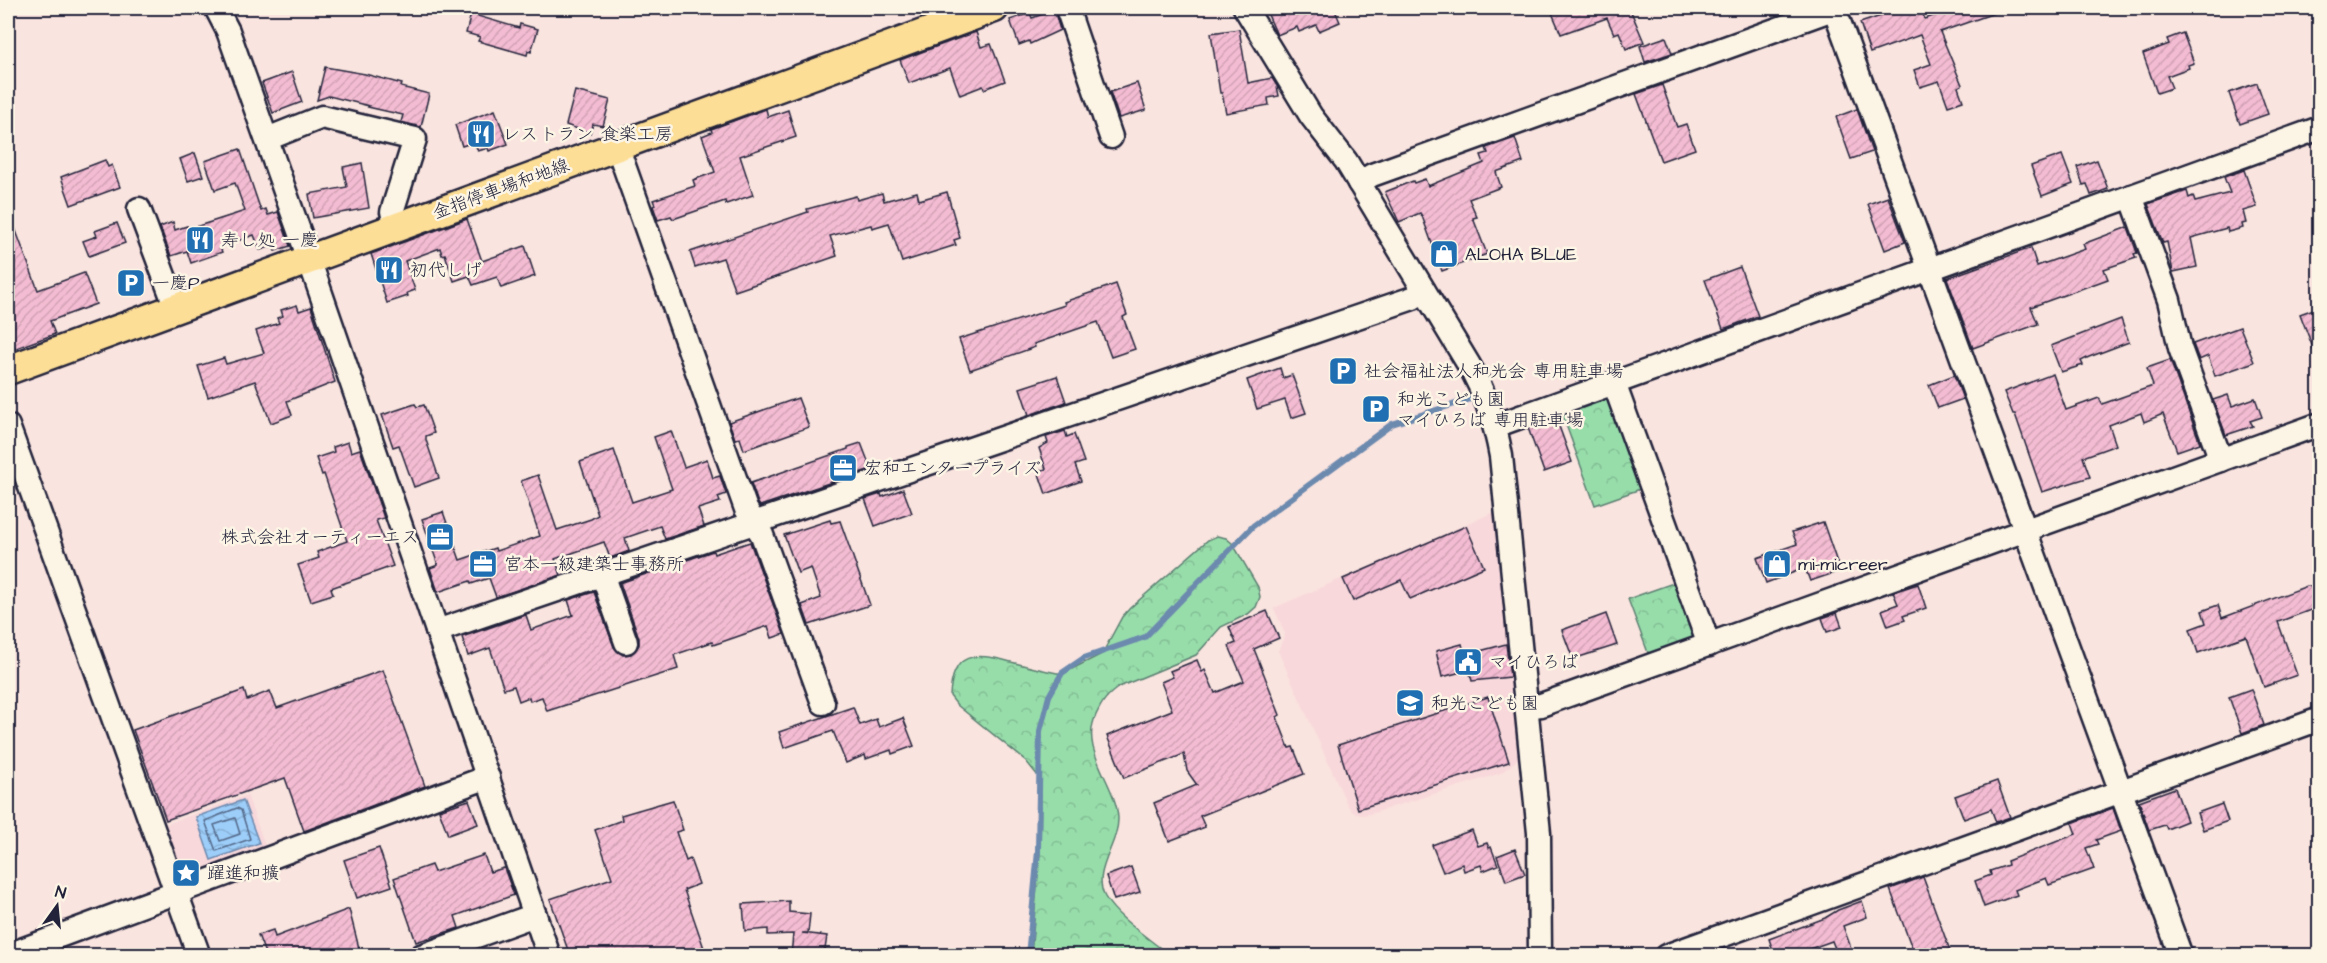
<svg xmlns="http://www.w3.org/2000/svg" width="2327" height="963" viewBox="0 0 2327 963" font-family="'Architects Daughter','Klee One',sans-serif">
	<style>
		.built { fill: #f8d8db }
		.forest { fill: url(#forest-crowns); stroke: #5c8072; stroke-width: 1.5 }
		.water { fill: url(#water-waves); stroke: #6c89ae; stroke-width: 1.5 }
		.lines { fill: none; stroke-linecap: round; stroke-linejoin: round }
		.shore { stroke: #536787; stroke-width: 1.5 }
		.stream { stroke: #6c89ae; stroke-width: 6 }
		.building { fill: url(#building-hatch); stroke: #22223b; stroke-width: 1.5 }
		.minor-casing { stroke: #22223b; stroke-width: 27 }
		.major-casing { stroke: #22223b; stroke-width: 33 }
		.minor { stroke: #fcf5e5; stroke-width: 22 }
		.major { stroke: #fdde96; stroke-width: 28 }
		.labels { text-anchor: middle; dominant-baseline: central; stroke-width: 5; stroke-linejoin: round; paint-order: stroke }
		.poi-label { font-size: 18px; fill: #22223b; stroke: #fcf5e5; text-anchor: start }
		.street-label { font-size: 18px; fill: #22223b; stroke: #fcf5e5 }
	</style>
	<defs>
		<pattern id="forest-crowns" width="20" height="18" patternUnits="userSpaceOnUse" patternTransform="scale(1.5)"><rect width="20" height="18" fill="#97ddaa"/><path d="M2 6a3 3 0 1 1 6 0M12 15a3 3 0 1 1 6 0" fill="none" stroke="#82bd93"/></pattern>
		<pattern id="water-waves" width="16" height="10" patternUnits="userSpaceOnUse" patternTransform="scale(1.5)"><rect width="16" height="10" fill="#9dcefa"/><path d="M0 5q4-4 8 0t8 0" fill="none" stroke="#87b1d7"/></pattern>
		<pattern id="building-hatch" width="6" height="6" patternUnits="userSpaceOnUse" patternTransform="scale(1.5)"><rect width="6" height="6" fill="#f4bcd2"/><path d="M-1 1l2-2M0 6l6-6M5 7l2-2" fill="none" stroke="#d1a1b5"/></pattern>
	</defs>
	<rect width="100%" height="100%" fill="#fae4df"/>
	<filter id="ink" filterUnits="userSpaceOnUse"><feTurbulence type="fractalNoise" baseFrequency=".0167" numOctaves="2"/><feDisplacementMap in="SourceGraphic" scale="12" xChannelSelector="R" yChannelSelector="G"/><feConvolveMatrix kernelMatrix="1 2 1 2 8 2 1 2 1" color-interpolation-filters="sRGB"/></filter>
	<g filter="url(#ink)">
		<g class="built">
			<polygon points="1499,510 1523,755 1501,773 1370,814 1361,815 1353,812 1347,804 1278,651 1285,634 1274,608"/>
			<polygon points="247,795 267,851 188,880 180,877 161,826"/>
		</g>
		<g class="forest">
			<polygon points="1608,395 1646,487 1595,505 1561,411"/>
			<path d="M1217,536L1226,538L1233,544L1258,587L1260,597L1256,607L1248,614L1221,627L1196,655L1119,687C1107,695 1102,702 1096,715C1079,751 1116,782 1118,818C1119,844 1091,872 1105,897C1117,918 1150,939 1169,955H1031L1040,852L1041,792L1038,776L1026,761L957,705L950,696C952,651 975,652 1011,662C1026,666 1042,670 1057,673H1064L1102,654L1122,617L1130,608L1208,540Z"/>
			<polygon points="1679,581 1696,641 1650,658 1628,599"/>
		</g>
		<polygon class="water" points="243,800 259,843 211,860 196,817"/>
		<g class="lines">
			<g class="shore">
				<polygon points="237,808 241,810 250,839 216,851 205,821"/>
				<polygon points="235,818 240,834 220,841 214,825"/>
			</g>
			<polyline class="stream" points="1028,956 1038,851 1040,731 1049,696 1062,673 1084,658 1145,637 1253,526 1392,424 1474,398"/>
		</g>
		<g class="building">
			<polygon points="1265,8 1334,8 1340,22 1319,31 1316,25 1299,32 1297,27 1277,35"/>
			<polygon points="1550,8 1632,8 1630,9 1644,42 1626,49 1619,32 1614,34 1607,18 1561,34"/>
			<polygon points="1893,8 1920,8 1925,19 1955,8 2002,8 2003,10 1940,32 1962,85 1958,87 1963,101 1948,106 1939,81 1920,87 1914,70 1931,64 1920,35 1870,53 1860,23 1881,16 1879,13"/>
			<polygon points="1054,10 1060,30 1030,44 1029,41 1019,45 1010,20 1030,13 1032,18"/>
			<polygon points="471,14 519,28 520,24 538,29 531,52 528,51 527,55 478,41 480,37 466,33"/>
			<polygon points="1239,29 1248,83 1272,78 1277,86 1279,96 1268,98 1269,105 1226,113 1222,93 1220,93 1211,33"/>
			<polygon points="976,32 981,47 991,44 1005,81 984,89 983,86 960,95 950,68 909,83 900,60"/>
			<polygon points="2183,33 2194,63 2188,65 2189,68 2167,76 2172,88 2157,93 2143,54 2169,44 2167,39"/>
			<polygon points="1666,37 1672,53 1645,62 1640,46"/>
			<polygon points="325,67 365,74 402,84 401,87 429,94 421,127 401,122 403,115 368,107 369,106 329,96 317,100"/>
			<polygon points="292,72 302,102 273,113 262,83"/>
			<polygon points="1137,83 1146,110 1119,118 1110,92"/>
			<polygon points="2257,83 2268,114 2240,124 2229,93"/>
			<polygon points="1662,85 1677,127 1686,124 1695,149 1661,161 1636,94"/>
			<polygon points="575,91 610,100 603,126 593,124 590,133 566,125"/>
			<polygon points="766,109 768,117 788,110 796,137 740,156 753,195 726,204 725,201 673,219 671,216 658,220 653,206 655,205 653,200 695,186 693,180 715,172 702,136 712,132 711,129"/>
			<polygon points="1857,109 1872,152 1851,159 1836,117"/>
			<polygon points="495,110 508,144 489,151 488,148 478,151 474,142 462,146 455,125"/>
			<polygon points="1515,138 1523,162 1496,172 1501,187 1469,199 1477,217 1473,218 1487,254 1442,271 1422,216 1420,213 1399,222 1385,192 1413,181 1414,183 1425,179 1428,186 1484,163 1481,155 1488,153 1486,148"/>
			<polygon points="240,149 261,211 266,209 268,215 278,212 290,246 275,251 273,246 260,250 254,235 220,247 222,252 191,263 187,251 171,256 160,227 173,222 175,230 187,226 189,229 245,211 235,183 215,190 205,161"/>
			<polygon points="195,153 203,176 188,181 180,159"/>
			<polygon points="2062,155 2073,184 2042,196 2031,166"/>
			<polygon points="105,160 108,167 112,165 120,187 71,205 61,177"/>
			<polygon points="2097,160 2108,189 2091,195 2087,184 2083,185 2077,167"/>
			<polygon points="362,163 369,208 313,218 309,194 347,187 343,167"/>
			<polygon points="2244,170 2257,207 2243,211 2246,223 2242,224 2243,228 2228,232 2227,228 2191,238 2197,267 2173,272 2167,242 2163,243 2148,204 2187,191 2189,198 2193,196 2195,202 2230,193 2224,177"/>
			<polygon points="917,192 919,200 947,192 960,238 954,240 956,245 902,262 889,223 872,228 871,225 830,236 837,256 735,291 723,258 695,267 690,252 808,212 807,209 856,196 857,200 882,193 884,201"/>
			<polygon points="1888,197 1905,242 1885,250 1868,204"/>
			<polygon points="8,212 9,212 38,290 84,273 96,304 50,321 55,334 8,351"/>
			<polygon points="467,219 482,261 525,246 535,276 501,288 497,277 473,285 469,276 454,281 445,254 442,255 440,248 405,261 415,290 407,293 408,296 387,303 371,254"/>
			<polygon points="117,223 125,243 89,256 83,241 97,236 95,231"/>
			<polygon points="2128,227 2137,253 2134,254 2136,258 2104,269 2108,279 2031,307 2038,324 1973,348 1947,278 2031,248 2037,266 2085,249 2083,244"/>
			<polygon points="1740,267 1758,316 1723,329 1705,280"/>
			<polygon points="1116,284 1127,315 1123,317 1135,349 1111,357 1098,322 1034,344 1035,347 970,370 959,339 1065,305 1064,302"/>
			<polygon points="297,305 299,311 311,307 335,382 287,401 292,415 271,423 255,381 208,397 198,366 224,358 226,364 264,353 256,331 279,323 277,318 283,316 281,310"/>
			<polygon points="2319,307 2319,360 2318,361 2300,314"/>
			<polygon points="2121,319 2129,342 2089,357 2081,361 2083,365 2061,372 2051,346"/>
			<polygon points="2240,327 2254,362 2215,376 2208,356 2199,360 2193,344"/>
			<polygon points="2170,360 2200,443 2177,451 2163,414 2144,422 2141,413 2109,425 2116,445 2083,457 2090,477 2042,492 2015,414 2013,414 2004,392 2053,374 2066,410 2099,398 2102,404 2153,386 2147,368"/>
			<polygon points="1280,368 1283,378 1292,375 1306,413 1291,418 1285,400 1257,409 1247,380"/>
			<polygon points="1954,375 1963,399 1938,408 1929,385"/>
			<polygon points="1057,376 1066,402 1029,415 1020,388"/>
			<polygon points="2228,395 2232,406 2255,398 2262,417 2250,421 2253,426 2226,435 2213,400"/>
			<polygon points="798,398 809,427 744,450 740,438 735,439 729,422"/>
			<polygon points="415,404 417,407 424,405 434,433 426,436 426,440 439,478 414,487 399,445 393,447 382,415"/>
			<polygon points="1556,418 1572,462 1544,472 1528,428"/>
			<polygon points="671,431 684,467 707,459 713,478 720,476 726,494 718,497 720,502 698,509 704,526 665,539 660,526 625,538 629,551 610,558 604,542 555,559 561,575 496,597 489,578 471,584 470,581 438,592 430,568 438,565 422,519 443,512 460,560 495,548 496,551 540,536 521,481 538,475 557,530 591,519 598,515 580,462 614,450 632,502 672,489 654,437"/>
			<polygon points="1065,431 1067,437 1074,434 1084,462 1075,465 1081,481 1046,494 1038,471 1046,469 1039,448 1048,443 1046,437"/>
			<polygon points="348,442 351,452 360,449 384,518 376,520 393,566 331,588 333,594 311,601 298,565 319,558 317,552 347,541 324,474 322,475 316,458 334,452 333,447"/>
			<polygon points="861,443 871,469 760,506 758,503 751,483 848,449 848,447"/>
			<polygon points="903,489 912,513 875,526 865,499 881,494 882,497"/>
			<polygon points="830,520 831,523 840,521 870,605 809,625 802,605 821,598 811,568 798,573 784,535"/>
			<polygon points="1823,522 1840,571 1810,581 1805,568 1766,583 1757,558 1797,544 1792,532"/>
			<polygon points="1466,526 1484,567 1410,599 1401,580 1353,601 1343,579"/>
			<polygon points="750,542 784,634 772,638 768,626 713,645 712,642 674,655 678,669 547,711 542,697 530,701 529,697 519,701 514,686 504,689 490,648 468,656 462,637 526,615 531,630 573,615 568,600 594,592 614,647 623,655 631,654 639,645 639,638 620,583 713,551 714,554"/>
			<polygon points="1918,584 1926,608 1903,616 1905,620 1888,626 1882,610 1898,604 1893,592"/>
			<polygon points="2307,586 2319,588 2319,607 2278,622 2297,675 2264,687 2246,636 2198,653 2190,629 2206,623 2202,611 2218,605 2222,618"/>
			<polygon points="1267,611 1279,638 1254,649 1280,715 1277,717 1289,748 1293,747 1304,774 1200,816 1205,827 1169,841 1154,803 1197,785 1187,771 1184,754 1124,778 1107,736 1172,710 1161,682 1173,677 1170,671 1197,660 1202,672 1205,670 1215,693 1244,681 1229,646 1236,643 1229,627"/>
			<polygon points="1837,613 1842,627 1827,632 1822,618"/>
			<polygon points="1606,614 1617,645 1573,659 1562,630"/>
			<polygon points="1462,644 1465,655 1506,644 1510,677 1472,681 1469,670 1442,677 1436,651"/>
			<polygon points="383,670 425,786 304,831 285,778 166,820 133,730 244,690 247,700 270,691 277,708"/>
			<polygon points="2251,689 2264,725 2242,733 2229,697"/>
			<polygon points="1488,697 1509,762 1358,809 1338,745"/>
			<polygon points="853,707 860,725 876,719 879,727 903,718 914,746 892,754 891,750 866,759 865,755 846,763 833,731 784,748 779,732"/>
			<polygon points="1997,781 2010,817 1996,822 1991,809 1964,819 1955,796"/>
			<polygon points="2175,788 2187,821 2167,829 2165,825 2149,830 2139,801"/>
			<polygon points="469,800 478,824 448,835 439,810"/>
			<polygon points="673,800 683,830 676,832 686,861 690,859 699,884 684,890 705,951 691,956 570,956 550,899 612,878 595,830 622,820 621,815"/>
			<polygon points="2222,804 2228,821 2203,830 2197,813"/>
			<polygon points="2113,808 2121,831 2096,840 2098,844 2086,848 2094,869 2049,885 2046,878 2015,890 2017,895 1984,907 1975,881 1991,875 1990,871 2008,865 2007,861 2076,834 2072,823"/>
			<polygon points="1472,830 1478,846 1487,843 1489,848 1491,847 1498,865 1483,871 1481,865 1464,871 1462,864 1443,872 1432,845"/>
			<polygon points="379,848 392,886 357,898 344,860"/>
			<polygon points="1515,849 1525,874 1506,881 1497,856"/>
			<polygon points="484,855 490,872 504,868 514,895 455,916 459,928 416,942 394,878 431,865 434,872"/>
			<polygon points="1131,867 1140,892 1114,900 1106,876"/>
			<polygon points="1923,877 1952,956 1915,956 1890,889"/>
			<polygon points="789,901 789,912 810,914 808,933 802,933 827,936 824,956 791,956 793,934 768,935 768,929 745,931 743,904"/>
			<polygon points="1862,901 1867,917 1843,926 1854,956 1838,956 1832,941 1801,952 1802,956 1775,956 1769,939 1825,918 1838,910"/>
			<polygon points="349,909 361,956 343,956 340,948 318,956 266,956 258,935 273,930 275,937"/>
		</g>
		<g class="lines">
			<g class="minor-casing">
				<g id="minor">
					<polyline points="216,8 228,31 309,259 549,956"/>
					<polyline points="1067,8 1111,137"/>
					<path d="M1245,8L1311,116L1346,161L1469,365C1486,394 1495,423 1501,456L1539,833L1540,956"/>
					<polyline points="1834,8 2181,956"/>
					<polyline points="267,139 322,117 415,139 392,212 398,227"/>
					<polyline points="617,146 746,509 762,535 823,703"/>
					<polyline points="1359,183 1372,175 1836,8"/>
					<polyline points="2131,196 2169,300 2180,348 2221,460"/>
					<polyline points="139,209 176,308"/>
					<polyline points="1614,383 1709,645"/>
					<polyline points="8,426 199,956"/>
					<polyline points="1495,426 2320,128"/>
					<polyline points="602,574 626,642"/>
					<polyline points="437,631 1413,298 1424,291"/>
					<polyline points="1526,707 1541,705 2320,424"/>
					<polyline points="8,955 488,777"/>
					<polyline points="421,956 535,915"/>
					<polyline points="1666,956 2320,719"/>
				</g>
			</g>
			<g class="major-casing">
				<polyline id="major" points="8,370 994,8"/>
			</g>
			<use href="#minor" class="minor"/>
			<use href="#major" class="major"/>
		</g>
	</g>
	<defs>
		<g id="restaurant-square" transform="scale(1.5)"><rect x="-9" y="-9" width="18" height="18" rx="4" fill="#1f6fb2" stroke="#fcf5e5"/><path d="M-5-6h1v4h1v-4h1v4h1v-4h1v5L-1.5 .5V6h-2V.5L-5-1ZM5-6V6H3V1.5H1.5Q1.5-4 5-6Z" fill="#fff"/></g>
		<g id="shop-square" transform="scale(1.5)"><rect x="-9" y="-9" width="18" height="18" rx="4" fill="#1f6fb2" stroke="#fcf5e5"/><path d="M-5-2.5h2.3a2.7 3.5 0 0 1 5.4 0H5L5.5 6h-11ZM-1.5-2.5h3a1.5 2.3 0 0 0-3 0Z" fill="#fff"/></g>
		<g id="parking-square" transform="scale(1.5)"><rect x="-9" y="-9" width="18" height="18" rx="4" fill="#1f6fb2" stroke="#fcf5e5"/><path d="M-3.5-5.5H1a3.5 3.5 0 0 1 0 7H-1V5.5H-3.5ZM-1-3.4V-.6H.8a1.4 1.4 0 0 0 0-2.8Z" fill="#fff"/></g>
		<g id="office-square" transform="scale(1.5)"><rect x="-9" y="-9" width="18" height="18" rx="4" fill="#1f6fb2" stroke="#fcf5e5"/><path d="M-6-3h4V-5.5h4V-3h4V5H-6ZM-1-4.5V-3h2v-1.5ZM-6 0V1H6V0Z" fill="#fff"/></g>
		<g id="civic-square" transform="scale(1.5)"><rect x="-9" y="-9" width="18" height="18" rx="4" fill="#1f6fb2" stroke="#fcf5e5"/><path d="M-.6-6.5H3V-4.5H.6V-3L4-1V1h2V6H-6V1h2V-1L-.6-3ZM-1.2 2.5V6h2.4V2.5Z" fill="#fff"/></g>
		<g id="school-square" transform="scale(1.5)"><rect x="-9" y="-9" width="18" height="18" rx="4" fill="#1f6fb2" stroke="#fcf5e5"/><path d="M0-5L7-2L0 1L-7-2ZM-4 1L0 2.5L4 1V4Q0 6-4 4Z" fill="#fff"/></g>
		<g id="sight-square" transform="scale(1.5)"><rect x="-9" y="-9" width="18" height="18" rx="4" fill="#1f6fb2" stroke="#fcf5e5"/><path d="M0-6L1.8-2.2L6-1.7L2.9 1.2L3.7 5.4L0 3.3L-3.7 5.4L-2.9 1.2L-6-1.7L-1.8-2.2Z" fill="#fff"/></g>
	</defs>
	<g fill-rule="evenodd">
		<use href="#restaurant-square" x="481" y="134"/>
		<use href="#restaurant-square" x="200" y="240"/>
		<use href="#shop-square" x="1444" y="254"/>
		<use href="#restaurant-square" x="389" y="270"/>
		<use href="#parking-square" x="131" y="283"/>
		<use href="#parking-square" x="1343" y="371"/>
		<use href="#parking-square" x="1376" y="409"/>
		<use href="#office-square" x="843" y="468"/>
		<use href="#office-square" x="440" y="537"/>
		<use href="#office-square" x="483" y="564"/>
		<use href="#shop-square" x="1777" y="564"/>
		<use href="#civic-square" x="1468" y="662"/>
		<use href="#school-square" x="1410" y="703"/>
		<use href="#sight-square" x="186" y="873"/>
	</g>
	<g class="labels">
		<g class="poi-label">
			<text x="502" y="134">レストラン 食楽工房</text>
			<text x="221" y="240">寿し処 一慶</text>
			<text x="1465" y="254">ALOHA BLUE</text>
			<text x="410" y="270">初代しげ</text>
			<text x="152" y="283">一慶P</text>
			<text x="1364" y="371">社会福祉法人和光会 専用駐車場</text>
			<text x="1397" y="399">和光こども園<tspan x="1397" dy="21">マイひろば 専用駐車場</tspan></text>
			<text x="864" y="468">宏和エンタープライズ</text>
			<text x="419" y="537" text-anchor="end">株式会社オーティーエス</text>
			<text x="504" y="564">宮本一級建築士事務所</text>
			<text x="1798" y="564">mi-micreer</text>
			<text x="1489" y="662">マイひろば</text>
			<text x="1431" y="703">和光こども園</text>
			<text x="207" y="873">躍進和擴</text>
		</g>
		<g class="street-label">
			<text transform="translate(501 189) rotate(-20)">金指停車場和地線</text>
		</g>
	</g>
	<rect width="2327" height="963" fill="none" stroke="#fcf5e5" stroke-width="30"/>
	<rect x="15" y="15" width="2297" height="933" fill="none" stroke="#22223b" stroke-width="2" filter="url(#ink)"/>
	<g transform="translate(57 906) rotate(15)" stroke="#fcf5e5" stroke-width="4.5" paint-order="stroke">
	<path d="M0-4.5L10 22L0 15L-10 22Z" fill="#22223b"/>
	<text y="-9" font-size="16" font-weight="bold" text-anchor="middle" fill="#22223b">N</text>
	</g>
</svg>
